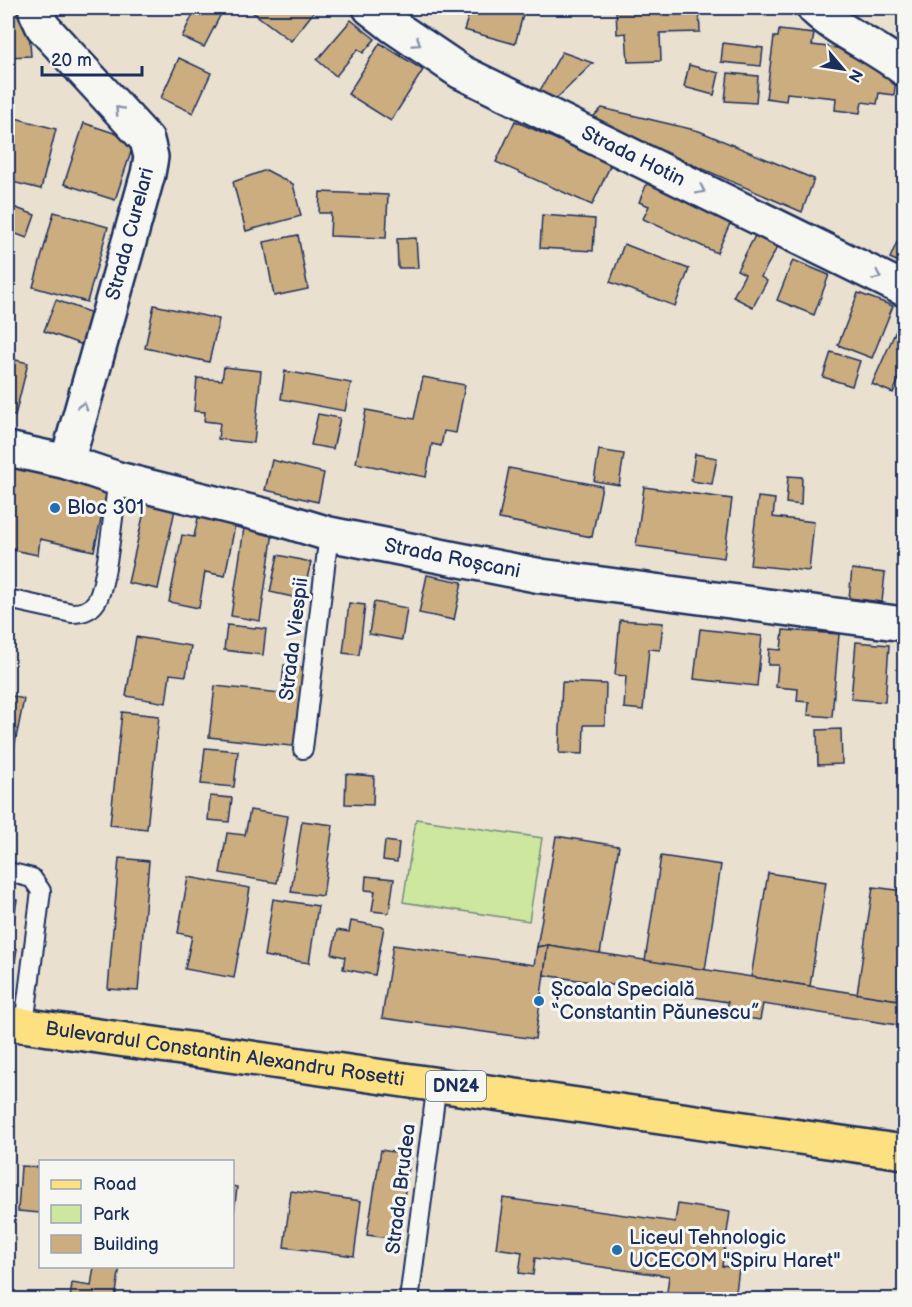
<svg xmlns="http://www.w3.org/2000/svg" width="912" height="1307" viewBox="0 0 912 1307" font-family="'Balsamiq Sans',sans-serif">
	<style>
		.green { fill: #cde79e; stroke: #748b7e; stroke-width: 1.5 }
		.building { fill: #cbad7f; stroke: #1b2f5e; stroke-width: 1.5 }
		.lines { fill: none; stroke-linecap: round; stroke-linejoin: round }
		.service-casing { stroke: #1b2f5e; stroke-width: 22 }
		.minor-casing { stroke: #1b2f5e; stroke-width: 38 }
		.primary-casing { stroke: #1b2f5e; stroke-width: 38 }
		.service { stroke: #f6f6f2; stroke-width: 18 }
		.minor { stroke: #f6f6f2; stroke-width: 33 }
		.primary { stroke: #fde080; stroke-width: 33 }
		.oneway { stroke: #8892a8 }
		.poi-dot { fill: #1f6fb2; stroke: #f6f6f2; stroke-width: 2 }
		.labels { text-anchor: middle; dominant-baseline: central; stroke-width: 6; stroke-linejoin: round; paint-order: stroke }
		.shield { fill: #f6f6f2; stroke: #5d6b8a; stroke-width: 1.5 }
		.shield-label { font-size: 18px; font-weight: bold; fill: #1b2f5e }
		.street-label { font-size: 20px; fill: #1b2f5e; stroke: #f6f6f2 }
		.poi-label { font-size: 20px; fill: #1b2f5e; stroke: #f6f6f2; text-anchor: start }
	</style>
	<rect width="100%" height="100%" fill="#e9e0d0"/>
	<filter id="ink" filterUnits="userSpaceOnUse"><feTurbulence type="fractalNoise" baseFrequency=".0167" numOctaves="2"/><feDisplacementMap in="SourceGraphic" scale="12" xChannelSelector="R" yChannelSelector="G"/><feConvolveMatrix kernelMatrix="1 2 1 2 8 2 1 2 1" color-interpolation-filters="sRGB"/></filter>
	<g filter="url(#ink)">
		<polygon class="green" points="416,819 542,838 529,921 403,902"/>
		<g class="building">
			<polygon points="27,8 31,56 8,57 8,9"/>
			<polygon points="196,8 224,8 204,47 182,37"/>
			<polygon points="247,8 317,8 291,41"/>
			<polygon points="471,8 525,8 515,44 464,30"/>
			<polygon points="616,8 699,8 700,32 660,33 661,61 628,62 626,33 617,34"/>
			<polygon points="351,20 375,39 363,53 358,49 336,76 317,60"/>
			<polygon points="779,30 814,34 812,45 862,51 898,64 894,95 879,93 877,104 862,102 860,113 835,110 836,98 787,93 786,101 766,98 774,37 778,37"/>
			<polygon points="380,43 423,70 391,121 348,94"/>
			<polygon points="723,43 763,48 761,66 721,62"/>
			<polygon points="562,52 593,63 557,98 538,94"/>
			<polygon points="179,58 211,73 193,113 161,98"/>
			<polygon points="689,65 719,73 714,95 684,87"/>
			<polygon points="728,73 758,76 756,103 725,101"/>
			<polygon points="602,108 699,131 814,179 802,212 590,120"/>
			<polygon points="8,116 56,129 41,189 8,181"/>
			<polygon points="904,118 904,134 897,124"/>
			<polygon points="515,121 611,164 592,205 496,162"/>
			<polygon points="84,123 135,140 115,200 64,184"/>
			<polygon points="266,170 293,184 301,216 246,231 233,182"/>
			<polygon points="648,181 732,219 717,253 643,219 649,206 639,202"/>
			<polygon points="320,192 388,195 386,238 330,236 331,213 319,213"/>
			<polygon points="8,205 35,215 27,238 8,231"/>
			<polygon points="54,212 108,227 87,302 33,287"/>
			<polygon points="542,215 595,219 593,251 540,248"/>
			<polygon points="757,232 779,244 761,277 767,281 753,307 733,297 745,274 737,270"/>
			<polygon points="901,233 904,234 904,264 890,258"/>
			<polygon points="298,235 308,289 274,296 264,242"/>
			<polygon points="416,238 418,268 398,268 397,239"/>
			<polygon points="624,244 689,269 675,306 610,282"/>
			<polygon points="793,260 829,275 814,315 777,300"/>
			<polygon points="858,293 893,306 872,358 838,345"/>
			<polygon points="56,300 103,317 91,348 44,331"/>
			<polygon points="154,305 219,319 209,362 145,348"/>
			<polygon points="903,315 904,316 904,367 893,393 872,384"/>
			<polygon points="831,352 860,361 852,386 823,377"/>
			<polygon points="8,358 28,363 15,416 8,414"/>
			<polygon points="224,367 261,371 254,443 218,439 220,423 204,421 205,412 194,411 197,378 222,380"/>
			<polygon points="285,371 351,383 345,411 281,399"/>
			<polygon points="423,377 465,385 456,433 444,431 441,446 432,444 426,477 356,463 366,410 414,419"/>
			<polygon points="318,414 340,418 333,449 311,445"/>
			<polygon points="599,450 624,454 619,485 594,481"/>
			<polygon points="695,454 717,458 712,484 691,481"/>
			<polygon points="8,456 110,477 94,551 40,539 38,555 8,549"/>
			<polygon points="272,460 324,473 318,502 265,490"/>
			<polygon points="509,468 602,486 592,537 499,519"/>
			<polygon points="788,476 802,477 801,505 786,503"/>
			<polygon points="644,487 732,499 724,558 636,546"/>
			<polygon points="148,494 177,500 158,589 128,583"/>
			<polygon points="758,497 775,499 773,517 814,522 809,571 750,565"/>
			<polygon points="199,513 236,520 225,576 205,572 199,608 169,602 182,535 194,537"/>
			<polygon points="244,528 273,532 260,621 231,616"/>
			<polygon points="278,555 311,562 302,599 270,592"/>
			<polygon points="852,569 885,573 882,602 849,598"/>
			<polygon points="427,575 462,582 454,620 419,613"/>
			<polygon points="374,602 407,608 402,640 369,634"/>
			<polygon points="349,603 365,605 359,655 343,653"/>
			<polygon points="620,620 663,623 660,650 649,649 643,710 624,708 626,676 615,675"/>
			<polygon points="227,625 266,629 263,655 224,650"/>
			<polygon points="700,629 762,636 757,686 694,679"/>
			<polygon points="783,630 839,634 832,717 808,715 809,702 797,701 798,689 776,687 778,665 768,665 769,649 781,650"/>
			<polygon points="136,637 191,646 186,676 170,674 166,703 126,696"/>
			<polygon points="856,642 889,645 885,702 851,699"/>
			<polygon points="284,665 308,668 300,747 209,737 215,686 281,693"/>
			<polygon points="562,682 606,684 605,725 584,725 583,754 559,753"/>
			<polygon points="8,695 24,699 8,778"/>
			<polygon points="122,712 159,716 147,829 110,825"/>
			<polygon points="841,729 842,764 818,765 817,730"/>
			<polygon points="205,748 238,751 234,787 201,784"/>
			<polygon points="346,774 374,776 373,805 345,804"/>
			<polygon points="210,796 232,798 229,822 208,820"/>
			<polygon points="250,810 288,816 277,883 220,873 227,833 245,835"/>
			<polygon points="302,821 333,825 323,896 291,892"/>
			<polygon points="556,836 619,846 600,954 548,945 537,947"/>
			<polygon points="385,841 399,843 397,862 383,860"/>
			<polygon points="661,856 721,865 705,970 645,961"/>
			<polygon points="119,858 149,861 138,991 108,989"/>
			<polygon points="768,873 826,882 810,986 751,977"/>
			<polygon points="366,876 394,879 389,913 372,911 375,891 365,890"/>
			<polygon points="188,877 250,888 234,978 185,969 192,936 178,933"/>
			<polygon points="873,887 904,891 904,1001 857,994"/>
			<polygon points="8,899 17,900 9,947 17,949 12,978 8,977"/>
			<polygon points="273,899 318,906 309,963 264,956"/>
			<polygon points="351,921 384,927 375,975 343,969 345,957 332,954 337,930 349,932"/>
			<polygon points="393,945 534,965 537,947 548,945 535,1039 382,1018"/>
			<polygon points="548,945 904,1001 904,1026 763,1004 760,1020 726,1015 728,1002 544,975"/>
			<polygon points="381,1150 411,1155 397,1239 367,1235"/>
			<polygon points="21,1166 40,1167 40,1213 18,1211"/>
			<polygon points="232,1186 237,1187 232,1230"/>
			<polygon points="291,1191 361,1201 354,1256 284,1247"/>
			<polygon points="503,1198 675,1222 678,1204 730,1212 722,1266 739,1268 735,1300 666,1300 669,1276 535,1258 533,1275 519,1273 522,1252 496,1248"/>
			<polygon points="94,1266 120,1266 115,1300 70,1300 72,1283 91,1286"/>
		</g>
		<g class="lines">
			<g class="service-casing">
				<g id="service">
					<path d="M8,599L72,613C82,613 90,611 96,602C107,588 114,503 118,479"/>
					<polyline points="303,749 329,534"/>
					<polyline points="8,872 32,878 41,891 23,1033"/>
					<polyline points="409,1300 437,1083"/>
				</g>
			</g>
			<g class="minor-casing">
				<g id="minor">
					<polyline points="37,8 36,12 43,27 147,140 151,157 148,174 67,462"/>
					<path id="s1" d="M370,8L393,26L461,72L904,289"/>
					<path d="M814,8C840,33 876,46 904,69"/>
					<path id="s2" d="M8,449L67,462L118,479L283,520L329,534L541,576L904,624"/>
				</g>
			</g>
			<g class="primary-casing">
				<g id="primary">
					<path id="s3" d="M8,1023L904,1152"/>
				</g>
			</g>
			<use href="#service" class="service"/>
			<use href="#minor" class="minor"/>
			<use href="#primary" class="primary"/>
		</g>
		<defs><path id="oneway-chevron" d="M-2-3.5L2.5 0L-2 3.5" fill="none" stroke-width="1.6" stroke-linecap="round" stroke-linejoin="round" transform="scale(1.5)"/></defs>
		<g class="oneway">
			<use href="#oneway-chevron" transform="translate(417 43) rotate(34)"/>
			<use href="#oneway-chevron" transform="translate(119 110) rotate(-133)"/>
			<use href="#oneway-chevron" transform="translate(701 190) rotate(26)"/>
			<use href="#oneway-chevron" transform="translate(877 276) rotate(26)"/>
			<use href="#oneway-chevron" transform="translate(83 406) rotate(-74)"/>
		</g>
	</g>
	<g class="poi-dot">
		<circle cx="55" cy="508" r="6"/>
		<circle cx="539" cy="1001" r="6"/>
		<circle cx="617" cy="1250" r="6"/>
	</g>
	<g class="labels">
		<rect class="shield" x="426" y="1071" width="60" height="30" rx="4.5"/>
		<g class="shield-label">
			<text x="456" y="1086">DN24</text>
		</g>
		<g class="street-label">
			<text stroke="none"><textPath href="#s1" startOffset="303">Strada Hotin</textPath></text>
			<text transform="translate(130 234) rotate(-75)">Strada Curelari</text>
			<text stroke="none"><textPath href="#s2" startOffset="458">Strada Roșcani</textPath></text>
			<text transform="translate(294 639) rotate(-83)">Strada Viespii</text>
			<text stroke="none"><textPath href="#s3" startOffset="219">Bulevardul Constantin Alexandru Rosetti</textPath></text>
			<text transform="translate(401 1189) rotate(-83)">Strada Brudea</text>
		</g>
		<g class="poi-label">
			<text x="67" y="508">Bloc 301</text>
			<text x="551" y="990">Școala Specială<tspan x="551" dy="23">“Constantin Păunescu”</tspan></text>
			<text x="629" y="1238">Liceul Tehnologic<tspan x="629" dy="23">UCECOM "Spiru Haret"</tspan></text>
		</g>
	</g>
	<rect width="912" height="1307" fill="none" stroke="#f6f6f2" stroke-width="30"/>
	<rect x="15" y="15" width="882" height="1277" fill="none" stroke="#1b2f5e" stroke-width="2" filter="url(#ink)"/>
	<rect x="39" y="1160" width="195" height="108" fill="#f6f6f2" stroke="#9ea6b7" stroke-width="1.5"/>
	<rect x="51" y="1180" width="30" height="9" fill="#fde080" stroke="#9ea6b7" stroke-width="1.5"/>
	<text x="93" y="1190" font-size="18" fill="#1b2f5e">Road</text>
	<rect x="51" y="1205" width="30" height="18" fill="#cde79e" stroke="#9ea6b7" stroke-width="1.5"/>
	<text x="93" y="1220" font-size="18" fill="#1b2f5e">Park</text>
	<rect x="51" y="1235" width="30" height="18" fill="#cbad7f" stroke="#9ea6b7" stroke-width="1.5"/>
	<text x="93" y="1250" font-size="18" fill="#1b2f5e">Building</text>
	<g transform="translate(843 69) rotate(119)" stroke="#f6f6f2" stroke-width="4.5" paint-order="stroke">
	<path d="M0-4.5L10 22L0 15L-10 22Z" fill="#1b2f5e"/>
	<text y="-9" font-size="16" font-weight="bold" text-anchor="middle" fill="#1b2f5e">N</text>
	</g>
	<path d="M42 66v9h100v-9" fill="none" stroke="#1b2f5e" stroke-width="3"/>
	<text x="51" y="66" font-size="18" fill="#1b2f5e" stroke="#f6f6f2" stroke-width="4.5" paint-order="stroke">20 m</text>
</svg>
